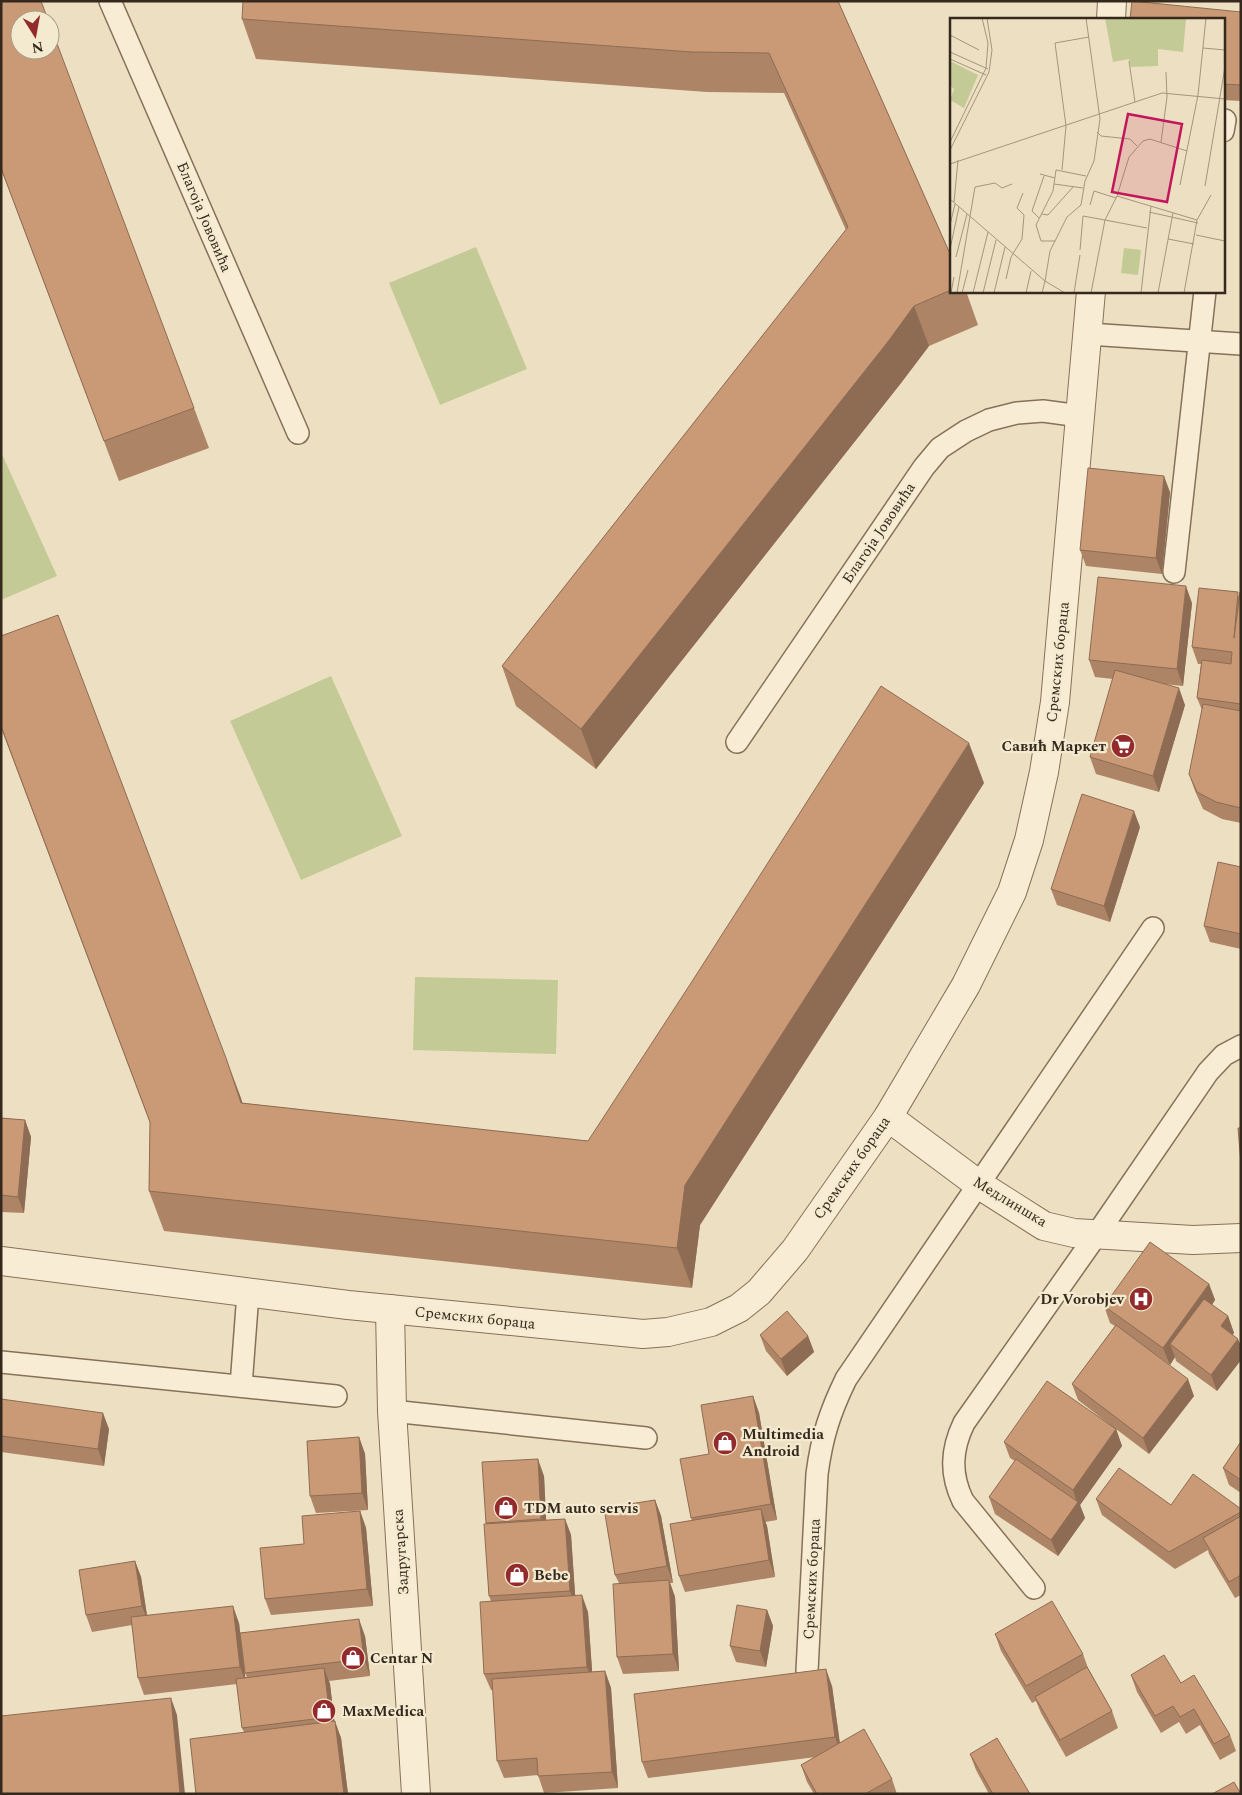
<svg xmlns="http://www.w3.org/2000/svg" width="1242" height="1795" viewBox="0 0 1242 1795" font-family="Spectral,serif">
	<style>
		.green { fill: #c4ca95 }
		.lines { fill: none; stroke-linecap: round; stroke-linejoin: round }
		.lane-casing { stroke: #857159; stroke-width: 24 }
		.street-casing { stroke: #857159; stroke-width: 30 }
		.lane { stroke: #f8edd4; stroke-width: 21 }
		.street { stroke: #f8edd4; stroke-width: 28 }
		.wall { fill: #ae8466 }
		.shaded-wall { fill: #8d6c53 }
		.building { fill: #ca9a77; stroke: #8d6c53 }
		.labels { text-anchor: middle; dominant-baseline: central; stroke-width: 4.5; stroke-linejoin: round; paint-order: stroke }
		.street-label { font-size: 15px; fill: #35291d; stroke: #f4ead0 }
		.poi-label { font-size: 15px; font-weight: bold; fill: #35291d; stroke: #f4ead0; text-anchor: start }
		.inset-road { fill: none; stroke: #a3967f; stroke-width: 1 }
		.view { fill: #c2185b; fill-opacity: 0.15; stroke: #c2185b; stroke-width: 2.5 }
		.inset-edge { fill: none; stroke: #35291d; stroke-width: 2.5 }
	</style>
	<rect width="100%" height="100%" fill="#eddfc1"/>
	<g class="green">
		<polygon points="476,247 527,369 440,405 389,283"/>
		<polygon points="1,452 57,576 1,600"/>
		<polygon points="331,676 402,836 301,880 230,721"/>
		<polygon points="415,977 558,980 556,1054 413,1050"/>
	</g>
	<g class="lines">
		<g class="lane-casing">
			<g id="lane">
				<polyline points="110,1 298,433"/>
				<polyline points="1223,131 1225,120"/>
				<polyline points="1088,334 1241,344"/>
				<polyline points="1174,572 1205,291"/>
				<polyline points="737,742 924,467 940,448 966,431 989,420 1017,413 1043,411 1080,416"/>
				<polyline points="1,1362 336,1396"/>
				<polyline points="241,1386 248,1293"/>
				<polyline points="392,1411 646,1438"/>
				<path d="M1034,1588L963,1501C950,1474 951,1450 964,1423L1097,1234L1208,1072L1224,1055L1241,1046"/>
				<path d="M807,1671L817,1474C822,1436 830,1412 846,1379L1153,928"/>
			</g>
		</g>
		<g class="street-casing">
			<g id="street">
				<polyline points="1111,19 1112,1"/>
				<polyline points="888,1117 978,1184 1044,1226 1074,1233 1193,1240 1241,1238"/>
				<polyline points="1,1261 348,1305 643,1334 668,1332 711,1322 739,1308 759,1292 795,1250 888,1117 966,985 1012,892 1029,840 1044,772 1055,702 1091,291"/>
				<polyline points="390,1309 392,1411 416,1794"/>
			</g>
		</g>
		<use href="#lane" class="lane"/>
		<use href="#street" class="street"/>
	</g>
	<g class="wall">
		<polygon points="1,1 194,408 209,448 119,481 1,169"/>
		<polygon points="838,1 951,256 951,291 966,291 978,325 929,346 901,383 596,769 516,706 502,666 846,230 784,93 707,92 256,59 242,19"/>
		<polygon points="1241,12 1241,101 1223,100 1223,19"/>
		<polygon points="1170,492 1162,574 1086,566 1080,550"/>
		<polygon points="1241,592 1241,823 1222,819 1203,809 1195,791 1189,774 1202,710 1197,698 1201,664 1198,664 1192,647 1239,595"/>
		<polygon points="1192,603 1183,686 1163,684 1185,705 1159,792 1096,774 1090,757 1113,679 1095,677 1089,660"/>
		<polygon points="1,636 242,1103 588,1141 984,783 700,1225 692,1288 164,1231 149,1191 150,1123 1,728"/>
		<polygon points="1140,827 1110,922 1057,905 1051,889"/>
		<polygon points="1241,867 1241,949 1210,942 1204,926"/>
		<polygon points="1,1118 25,1120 31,1137 24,1213 1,1212"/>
		<polygon points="1209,1284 1215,1300 1212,1305 1228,1316 1234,1333 1232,1334 1241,1346 1241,1360 1217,1391 1176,1361 1175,1357 1170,1365 1152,1352 1194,1396 1149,1454 1116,1429 1122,1446 1080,1505 1085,1518 1058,1556 995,1514 989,1497 1015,1461 1010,1458 1004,1442 1109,1424 1078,1400 1072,1384 1115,1326 1110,1323 1104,1306"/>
		<polygon points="760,1335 808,1336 814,1352 787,1376 766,1351"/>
		<polygon points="753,1396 759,1413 777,1520 765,1522 767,1526 775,1577 685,1592 679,1576 692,1521 691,1518 709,1454"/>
		<polygon points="1,1399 109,1429 104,1466 1,1452"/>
		<polygon points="359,1437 365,1454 368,1510 316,1513 310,1496"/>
		<polygon points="1241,1444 1241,1493 1229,1485 1223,1468"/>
		<polygon points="544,1476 546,1520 565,1519 571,1535 575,1596 588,1612 592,1672 605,1671 611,1688 618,1788 544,1793 538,1775 504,1778 497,1761 493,1690 491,1690 484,1674 491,1601 489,1596 486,1523"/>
		<polygon points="1096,1499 1171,1505 1241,1509 1241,1595 1235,1598 1209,1554 1208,1550 1175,1569 1102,1515"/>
		<polygon points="655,1500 661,1516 673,1583 670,1583 675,1597 679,1671 623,1674 617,1657 619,1583 615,1575"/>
		<polygon points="360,1511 366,1528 373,1606 271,1615 265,1599 304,1544"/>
		<polygon points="135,1561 141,1577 147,1615 239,1623 245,1677 247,1677 245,1673 365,1636 370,1676 329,1681 330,1684 334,1721 341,1738 348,1794 196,1794 244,1732 242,1728 237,1684 144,1695 138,1678 132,1625 92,1632 86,1615"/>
		<polygon points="767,1610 773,1626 766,1667 736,1662 730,1646"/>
		<polygon points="995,1634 1083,1654 1088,1668 1112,1711 1118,1728 1066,1757 1041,1713 1036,1701 1032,1703 1001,1651"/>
		<polygon points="1131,1675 1181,1683 1230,1735 1236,1751 1220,1760 1200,1725 1186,1734 1179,1722 1161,1733 1137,1692"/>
		<polygon points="832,1686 840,1743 892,1779 897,1794 814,1794 807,1782 801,1765 816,1757 648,1778 642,1762"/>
		<polygon points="970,1754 1030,1794 989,1794 976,1770"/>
	</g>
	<g class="shaded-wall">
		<polygon points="914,306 929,346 901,383 596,769 581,729"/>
		<polygon points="1164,476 1170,492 1162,574 1156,558"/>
		<polygon points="1186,586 1192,603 1183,686 1177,669"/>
		<polygon points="1179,688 1185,705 1159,792 1153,776"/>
		<polygon points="969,743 984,783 700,1225 692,1288 677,1248 685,1185"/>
		<polygon points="1134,811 1140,827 1110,922 1104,906"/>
		<polygon points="226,1058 241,1098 255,1143 241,1103"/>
		<polygon points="25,1120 31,1137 24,1213 18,1197"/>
		<polygon points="1209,1284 1215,1300 1179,1351 1170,1344 1175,1357 1170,1365 1163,1348"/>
		<polygon points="1228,1316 1234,1333 1227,1342 1221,1326"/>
		<polygon points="808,1336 814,1352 787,1376 781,1359"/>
		<polygon points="1238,1339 1241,1346 1241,1360 1217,1391 1211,1375"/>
		<polygon points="1188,1379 1194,1396 1149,1454 1143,1438"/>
		<polygon points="753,1396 759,1413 777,1520 771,1504"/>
		<polygon points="103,1413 109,1429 104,1466 98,1449"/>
		<polygon points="1116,1429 1122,1446 1080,1505 1085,1518 1058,1556 1051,1540 1077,1503 1073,1490"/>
		<polygon points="359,1437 365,1454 368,1510 362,1493"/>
		<polygon points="538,1459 544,1476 547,1536 541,1519"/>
		<polygon points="655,1500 661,1516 673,1583 667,1566"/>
		<polygon points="761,1509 767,1526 775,1577 769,1560"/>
		<polygon points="360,1511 366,1528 373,1606 367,1589"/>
		<polygon points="565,1519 571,1535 576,1607 570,1591"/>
		<polygon points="135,1561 141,1577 148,1622 142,1606"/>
		<polygon points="669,1580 675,1597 679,1671 673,1654"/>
		<polygon points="582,1595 588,1612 593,1684 587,1667"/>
		<polygon points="233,1606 239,1623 246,1683 240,1667"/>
		<polygon points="767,1610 773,1626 766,1667 760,1651"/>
		<polygon points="359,1619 365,1636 370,1676 364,1659"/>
		<polygon points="324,1668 330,1684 336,1734 330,1717"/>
		<polygon points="826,1669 832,1686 841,1753 835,1737"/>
		<polygon points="605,1671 611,1688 618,1788 612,1772"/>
		<polygon points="171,1698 177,1715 185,1794 180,1794"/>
		<polygon points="335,1721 341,1738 348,1794 344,1794"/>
	</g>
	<g class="building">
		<polygon points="1,1 41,1 48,20 20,20 20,50 50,50 50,25 194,408 104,441 1,168"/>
		<polygon points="243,1 838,1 951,256 951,290 914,306 887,343 581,729 502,666 848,227 769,53 692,52 242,19"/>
		<polygon points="1132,1 1241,12 1241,85 1223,84 1223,19 1130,19"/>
		<polygon points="1088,468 1164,476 1156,558 1080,550"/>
		<polygon points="1098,577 1186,586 1177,669 1089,660"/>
		<polygon points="1199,588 1238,592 1234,638 1240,592 1241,592 1241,704 1197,698 1202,660 1231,664 1232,652 1192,647"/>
		<polygon points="58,615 226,1058 241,1103 588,1141 691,983 881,686 969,743 685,1185 677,1248 149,1191 150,1122 1,726 1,636"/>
		<polygon points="1115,670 1179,688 1153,776 1090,757"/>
		<polygon points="1203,704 1241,711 1241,808 1216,802 1197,792 1189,774"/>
		<polygon points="1082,794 1134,811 1104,906 1051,889"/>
		<polygon points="1218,862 1241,867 1241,934 1204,926"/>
		<polygon points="1,1118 25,1120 18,1197 1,1195"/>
		<polygon points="1238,1128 1241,1128 1241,1163"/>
		<polygon points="1150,1242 1209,1284 1163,1348 1104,1306"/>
		<polygon points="1204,1299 1228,1316 1221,1326 1238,1339 1211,1375 1170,1344"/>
		<polygon points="787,1311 808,1336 781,1359 760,1335"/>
		<polygon points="1116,1325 1188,1379 1143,1438 1072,1384"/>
		<polygon points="1047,1381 1116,1429 1073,1490 1004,1442"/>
		<polygon points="753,1396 771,1504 691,1518 680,1459 709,1454 701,1405"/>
		<polygon points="1,1399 103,1413 98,1449 1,1436"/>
		<polygon points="359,1437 362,1493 310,1496 307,1441"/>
		<polygon points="1240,1443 1241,1444 1241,1480 1223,1468"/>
		<polygon points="538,1459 541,1519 486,1523 482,1462"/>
		<polygon points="1016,1459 1078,1502 1051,1540 989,1497"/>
		<polygon points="1119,1468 1171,1505 1193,1474 1241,1509 1241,1512 1169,1552 1096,1499"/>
		<polygon points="655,1500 667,1566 615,1575 604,1508"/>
		<polygon points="761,1509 769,1560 679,1576 670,1524"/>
		<polygon points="360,1511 367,1589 265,1599 260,1548 304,1544 302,1516"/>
		<polygon points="1241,1516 1241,1575 1229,1582 1203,1538"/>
		<polygon points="565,1519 570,1591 489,1596 484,1524"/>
		<polygon points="135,1561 142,1606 86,1615 79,1570"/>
		<polygon points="669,1580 673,1654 617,1657 613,1584"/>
		<polygon points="582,1595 587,1667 484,1674 480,1602"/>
		<polygon points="1052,1601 1083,1654 1026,1686 995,1634"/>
		<polygon points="737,1605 767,1610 760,1651 730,1646"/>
		<polygon points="233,1606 240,1667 138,1678 131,1617"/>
		<polygon points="359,1619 364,1659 245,1673 240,1633"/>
		<polygon points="1164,1655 1181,1683 1194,1675 1230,1735 1214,1744 1194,1709 1180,1717 1173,1706 1155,1716 1131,1675"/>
		<polygon points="1087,1667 1112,1711 1060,1740 1035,1697"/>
		<polygon points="324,1668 330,1717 242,1728 236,1679"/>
		<polygon points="826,1669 835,1737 642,1762 634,1694"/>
		<polygon points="605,1671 612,1772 538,1776 537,1758 497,1761 492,1679"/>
		<polygon points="171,1698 180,1794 1,1794 1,1716"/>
		<polygon points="335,1721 344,1794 196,1794 190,1739"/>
		<polygon points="864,1729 892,1779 865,1794 817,1794 801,1765"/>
		<polygon points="997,1738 1030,1794 993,1794 970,1754"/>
		<polygon points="1234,1782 1241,1794 1212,1794"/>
	</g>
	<defs>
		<g id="supermarket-disc" transform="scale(1.25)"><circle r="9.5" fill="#932b2c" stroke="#f4ead0"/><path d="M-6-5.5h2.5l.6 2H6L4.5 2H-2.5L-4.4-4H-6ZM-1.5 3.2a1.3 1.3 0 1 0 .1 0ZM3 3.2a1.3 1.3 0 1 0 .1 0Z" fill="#fff"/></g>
		<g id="hospital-disc" transform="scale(1.25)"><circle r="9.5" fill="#932b2c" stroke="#f4ead0"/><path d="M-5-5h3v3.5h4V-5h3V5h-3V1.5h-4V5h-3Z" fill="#fff"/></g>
		<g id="shop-disc" transform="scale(1.25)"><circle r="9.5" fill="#932b2c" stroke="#f4ead0"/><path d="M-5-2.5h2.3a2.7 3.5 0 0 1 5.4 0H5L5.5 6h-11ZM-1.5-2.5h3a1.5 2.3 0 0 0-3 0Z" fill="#fff"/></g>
	</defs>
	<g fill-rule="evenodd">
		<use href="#supermarket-disc" x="1123" y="746"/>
		<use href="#hospital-disc" x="1141" y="1299"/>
		<use href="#shop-disc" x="725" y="1443"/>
		<use href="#shop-disc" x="506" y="1508"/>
		<use href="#shop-disc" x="517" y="1575"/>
		<use href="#shop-disc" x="353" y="1658"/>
		<use href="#shop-disc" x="324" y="1711"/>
	</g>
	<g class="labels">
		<g class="street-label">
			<text transform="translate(204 217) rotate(67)">Благоја Јововића</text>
			<text transform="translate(879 533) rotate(-56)">Благоја Јововића</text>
			<text transform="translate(1058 662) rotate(-84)">Сремских бораца</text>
			<text transform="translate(852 1168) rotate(-55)">Сремских бораца</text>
			<text transform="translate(1010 1202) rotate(31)">Медлиншка</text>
			<text transform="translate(475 1318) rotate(6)">Сремских бораца</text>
			<text transform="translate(401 1552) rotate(-94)">Задругарска</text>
			<text transform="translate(812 1579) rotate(-87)">Сремских бораца</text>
		</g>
		<g class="poi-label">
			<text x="1106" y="746" text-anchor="end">Савић Маркет</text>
			<text x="1124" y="1299" text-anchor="end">Dr Vorobjev</text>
			<text x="742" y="1434">Multimedia<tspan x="742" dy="17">Android</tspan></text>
			<text x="524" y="1508">TDM auto servis</text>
			<text x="534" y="1575">Bebe</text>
			<text x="370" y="1658">Centar N</text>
			<text x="342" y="1711">MaxMedica</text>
		</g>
	</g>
	<g transform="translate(950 18)">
		<rect width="275" height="275" fill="#eddfc1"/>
		<path d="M155,0L236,1L233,34L208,31V48L181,49L179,41L163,44ZM0,43L28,57L14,90L0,82L4,71L0,68ZM174,230L191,232L188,257L171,255Z" fill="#c4ca95"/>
		<path class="inset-road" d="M0,17L29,32M253,30L275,32M0,34L38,51M0,41L36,57M179,43L185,84M147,114L151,118L180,121L187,128M0,124L36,50L38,25L32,0M211,124L217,79L216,54M0,132L39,54L42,32L37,0M0,146L212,75L275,81M112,152L116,108L105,25L139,19M90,156L105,160M104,166L133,170M230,167L248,77L256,0M255,168L275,49M167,178L247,202M0,181L95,263L100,233L117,199L131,187L135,163L144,143L150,101L136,0M4,184L8,142M140,187L144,173L166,180M199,194L248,205M92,196L98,197L123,169M89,200L82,193L94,158M0,207L5,186M246,217L275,223M218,221L244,226M105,223H91L86,207L103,173L106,152L136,158M0,231L9,189M130,232L133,198L155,202L167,178L179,139L193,123L200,121L237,133M6,239L17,196M56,261L61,239L72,221L74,197L67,190L73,175M1,275L4,259M7,275L25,169L45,165L52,170L62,166M12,275L18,252M23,275L38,214M33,275L46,222M44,275L55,229M76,275L81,253M92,275L95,263L115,275M124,275L130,237M141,275L155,202L197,210M191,275L201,188M208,275L223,195M234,275L247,202L261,177"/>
		<path class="view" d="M178,96L232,106L217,184L162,174Z"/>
		<rect width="275" height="275" class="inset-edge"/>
	</g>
	<rect width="1242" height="1795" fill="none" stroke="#35291d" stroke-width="5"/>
	<g transform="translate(35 35) rotate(169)"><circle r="24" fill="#f4ead0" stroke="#a89d88"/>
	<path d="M0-4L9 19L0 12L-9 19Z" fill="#932b2c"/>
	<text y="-8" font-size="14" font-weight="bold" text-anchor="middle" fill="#35291d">N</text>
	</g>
</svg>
